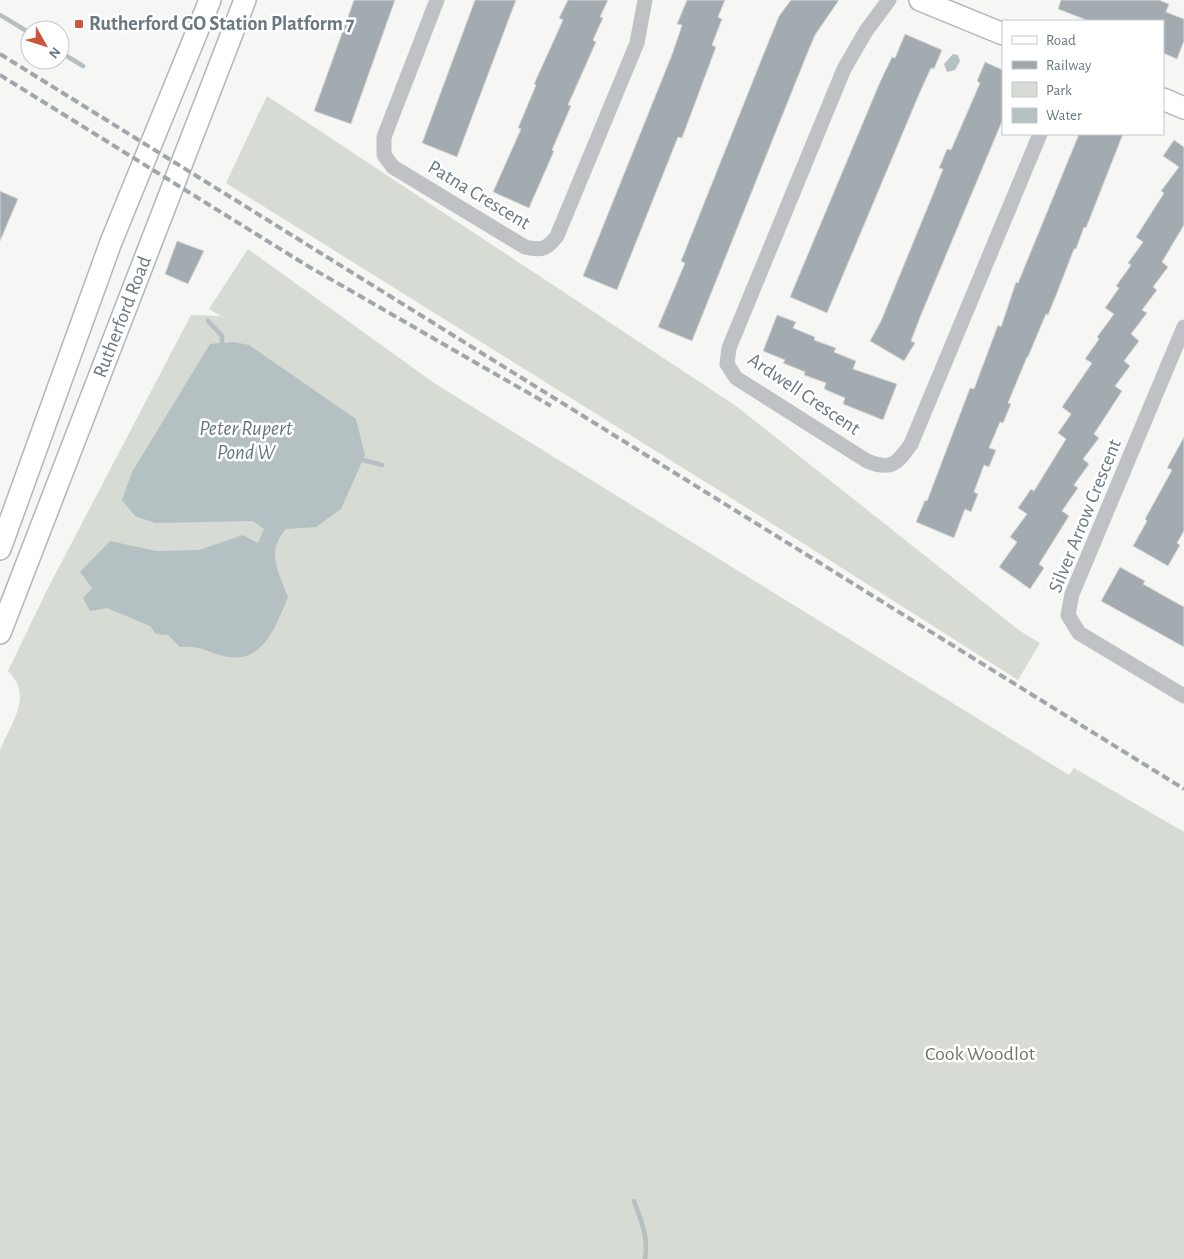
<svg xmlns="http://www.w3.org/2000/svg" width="1184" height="1259" viewBox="0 0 1184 1259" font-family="'Alegreya Sans',sans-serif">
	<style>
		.green { fill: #d6dbd3 }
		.water { fill: #b5c0c3 }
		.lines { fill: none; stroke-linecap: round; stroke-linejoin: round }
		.stream { stroke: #b5c0c3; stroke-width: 4.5 }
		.building { fill: #a4abb0; stroke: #d8d8d6 }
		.secondary-casing { stroke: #b1b6b9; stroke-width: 24 }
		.street { stroke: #bec2c5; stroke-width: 15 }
		.secondary { stroke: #fff; stroke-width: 21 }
		.rail { stroke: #a0a6aa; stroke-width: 4; stroke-dasharray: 8 4; stroke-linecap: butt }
		.poi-dot { fill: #cc553e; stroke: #fff; stroke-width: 2 }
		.labels { text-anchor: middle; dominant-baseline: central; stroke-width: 5; stroke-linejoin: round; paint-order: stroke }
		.poi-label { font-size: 20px; font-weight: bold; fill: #697881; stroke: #fff; text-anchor: start }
		.street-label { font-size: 20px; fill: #697881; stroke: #fff }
		.park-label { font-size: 20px; fill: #6c7967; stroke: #fff }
		.water-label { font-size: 21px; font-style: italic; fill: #65787d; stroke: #fff }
	</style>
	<rect width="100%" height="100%" fill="#f6f6f4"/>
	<g class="green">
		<polygon points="267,96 736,406 1020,631 1040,643 1018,680 752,511 226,183"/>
		<path d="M248,249L434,383L1069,775L1074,768L1184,832V1259H0V750C11,723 34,696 8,671L47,590L191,315L220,316L231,322L209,309Z"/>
	</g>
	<g class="water">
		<polygon points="953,54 958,55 960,61 955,70 947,72 944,64"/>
		<path d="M233,342L249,345L356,419L365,455L341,509L316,527L286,529C265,552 279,572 288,597C276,625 263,666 224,656C206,652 201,645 180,647L168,635L156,634L150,626L107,608L90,611L83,598L92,588L80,572L110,541L156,551L199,550L243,535L258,543L264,529L253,521L155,523L135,516L122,500L132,472L210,344Z"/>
	</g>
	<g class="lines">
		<g class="stream">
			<polyline points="0,15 30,33"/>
			<polyline points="60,52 83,66"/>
			<polyline points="208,321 222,336 222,347"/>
			<polyline points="359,459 382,465"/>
			<path d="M634,1201C641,1220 649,1238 645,1259"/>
		</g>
	</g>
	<g class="building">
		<polygon points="354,0 395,0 351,124 314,111"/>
		<polygon points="475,0 516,0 457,157 422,143"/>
		<polygon points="568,0 608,0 600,17 603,18 593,40 596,42 568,105 571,106 552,150 554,151 529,208 493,192 521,129 518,128 536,85 534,84 563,20 559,18"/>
		<polygon points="687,0 725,0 718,17 722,19 712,45 716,47 682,138 678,137 617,290 583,276 673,52 682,25 677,24"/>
		<polygon points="791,0 839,0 815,35 807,54 692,341 658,327 685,263 681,261 762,58 779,16"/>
		<polygon points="1061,0 1159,0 1169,4 1166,12 1184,19 1184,41 1177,59 1163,53 1163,21 1089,21 1058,9"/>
		<polygon points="905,34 942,50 934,69 931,68 920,92 827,313 790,297 880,82 892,57 895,58"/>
		<polygon points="985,62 1003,70 1003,119 921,315 911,341 915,343 904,361 870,341 881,321 933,194 943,169 939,168 947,149 951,150 980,83 977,81"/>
		<polygon points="1079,134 1123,134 1086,228 1084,227 1076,249 1074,249 1057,293 1048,315 1046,314 1028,357 1027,357 1008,403 1011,404 1003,423 1000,422 989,448 996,450 989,467 984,465 974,492 978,494 971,512 965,509 954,538 916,522 925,500 927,501 970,388 974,389 998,325 1001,327 1016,282 1018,283"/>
		<polygon points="1174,140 1184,147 1184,225 1162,262 1168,267 1153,287 1157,290 1142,310 1147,313 1131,334 1139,341 1124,361 1130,366 1115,386 1122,391 1094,434 1099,438 1083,459 1089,464 1074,485 1078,488 1062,511 1069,516 1039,564 1044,568 1030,589 999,567 1017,542 1010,537 1027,514 1018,508 1031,489 1034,491 1066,439 1058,433 1071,414 1062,407 1092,363 1085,359 1099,339 1097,337 1114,314 1105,308 1119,288 1116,286 1131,265 1128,263 1143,242 1136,237 1164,193 1161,191 1179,167 1163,156"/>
		<polygon points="0,191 18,199 0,241"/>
		<polygon points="177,241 204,251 188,284 165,274"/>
		<polygon points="777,315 796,322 793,328 815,337 814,340 836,348 834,352 856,361 853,369 897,384 883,420 843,404 845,398 824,389 826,383 804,375 805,372 783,363 785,360 763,351"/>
		<polygon points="1184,437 1184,531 1177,543 1180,545 1168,566 1133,546 1147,521 1145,519 1172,470 1167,468"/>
		<polygon points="1120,567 1145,581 1143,584 1184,607 1184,647 1101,601"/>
	</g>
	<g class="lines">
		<g class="secondary-casing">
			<g id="secondary">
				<polyline points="920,0 1003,34"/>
				<polyline points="1163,99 1184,108"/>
				<polyline points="0,549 111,242 210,0"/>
				<path id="s1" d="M0,633L245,0"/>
			</g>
		</g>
		<g class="street">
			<path d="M437,0L384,137V155L393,167L525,247C542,251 547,249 557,236L637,43L645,0"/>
			<path d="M889,0L866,31L844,69L729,348L727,364L736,378L867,461C891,471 897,464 911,444L1040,134"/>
			<polyline points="1184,327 1072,594 1068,615 1079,633 1184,696"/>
		</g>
		<use href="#secondary" class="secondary"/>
		<g class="rail">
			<polyline points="0,54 1184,789"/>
			<polyline points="0,75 306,265 551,406"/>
		</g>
	</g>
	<rect class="poi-dot" x="74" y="19" width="10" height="10" rx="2.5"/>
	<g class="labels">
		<g class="poi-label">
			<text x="89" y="24">Rutherford GO Station Platform 7</text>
		</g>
		<g class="street-label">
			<text transform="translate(479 195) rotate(31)">Patna Crescent</text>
			<text stroke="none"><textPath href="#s1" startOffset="339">Rutherford Road</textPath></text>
			<text transform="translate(804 394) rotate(34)">Ardwell Crescent</text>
			<text transform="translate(1085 516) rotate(-68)">Silver Arrow Crescent</text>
		</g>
		<g class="park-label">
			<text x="980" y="1054">Cook Woodlot</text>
		</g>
		<g class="water-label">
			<text x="246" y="428">Peter Rupert<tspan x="246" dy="24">Pond W</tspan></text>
		</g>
	</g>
	<rect x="1002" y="20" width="162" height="115" fill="#ffffff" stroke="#c3c9cd"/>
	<rect x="1012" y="36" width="25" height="8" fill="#ffffff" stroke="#c3c9cd"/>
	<text x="1046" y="45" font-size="15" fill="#697881">Road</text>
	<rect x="1012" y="61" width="25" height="8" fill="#a0a6aa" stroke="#c3c9cd"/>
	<text x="1046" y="70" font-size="15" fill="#697881">Railway</text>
	<rect x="1012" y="82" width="25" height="15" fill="#d6dbd3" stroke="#c3c9cd"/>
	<text x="1046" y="95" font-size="15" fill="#697881">Park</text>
	<rect x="1012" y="108" width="25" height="15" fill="#b5c0c3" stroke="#c3c9cd"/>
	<text x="1046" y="120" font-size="15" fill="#697881">Water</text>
	<g transform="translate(45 45) rotate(129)"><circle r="24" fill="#ffffff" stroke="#c3c9cd"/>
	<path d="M0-4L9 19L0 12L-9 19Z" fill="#cc553e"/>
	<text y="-8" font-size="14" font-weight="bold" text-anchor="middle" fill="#697881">N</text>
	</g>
</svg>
